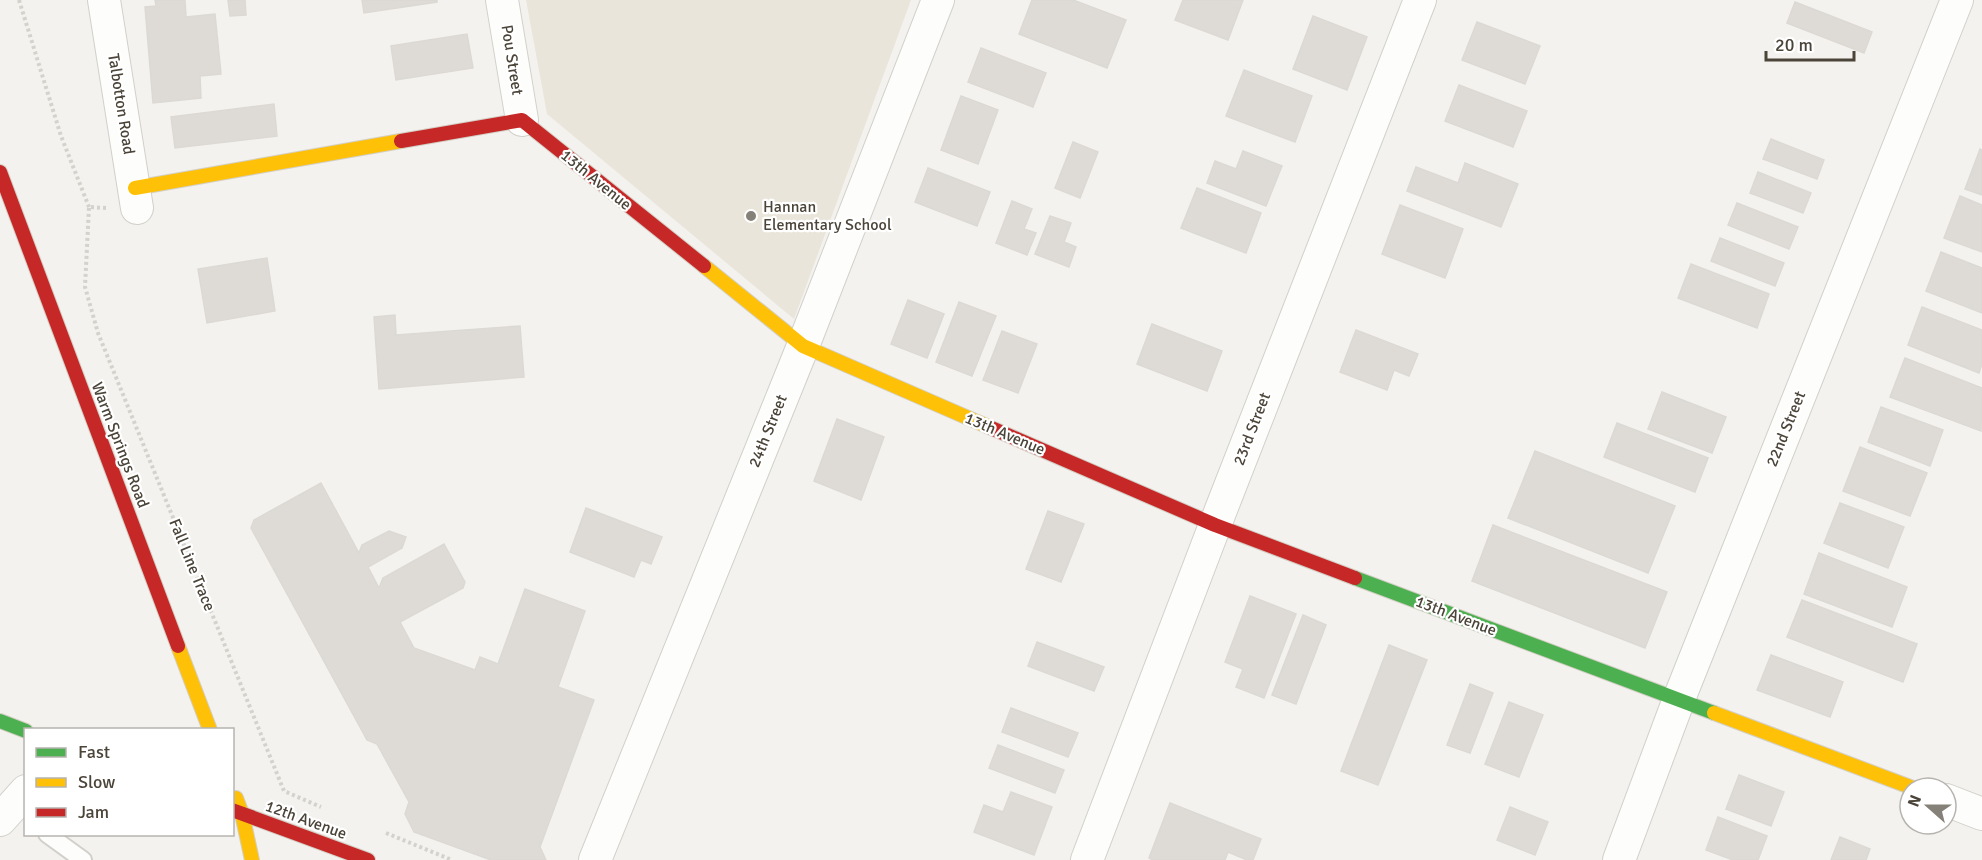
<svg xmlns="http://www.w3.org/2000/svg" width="1982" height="860" viewBox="0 0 1982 860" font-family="Signika,sans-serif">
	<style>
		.education { fill: #eae5da }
		.building { fill: #dedbd6; stroke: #dcd9d4; stroke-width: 1.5 }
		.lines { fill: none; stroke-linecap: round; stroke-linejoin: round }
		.lane-casing { stroke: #d2d0cb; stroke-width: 20 }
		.street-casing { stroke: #d2d0cb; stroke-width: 34 }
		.fast-casing { stroke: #d3cfc5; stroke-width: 16 }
		.slow-casing { stroke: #d3cfc5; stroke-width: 16 }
		.jam-casing { stroke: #d3cfc5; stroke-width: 16 }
		.path { stroke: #d3d2cc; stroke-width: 4; stroke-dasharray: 3 3; stroke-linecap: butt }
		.lane { stroke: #fdfdfc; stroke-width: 16 }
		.street { stroke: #fdfdfc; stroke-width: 32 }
		.fast { stroke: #4caf50; stroke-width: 14 }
		.slow { stroke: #ffc107; stroke-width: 14 }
		.jam { stroke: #c62828; stroke-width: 14 }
		.poi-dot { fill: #868178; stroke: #fff; stroke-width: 2 }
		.labels { text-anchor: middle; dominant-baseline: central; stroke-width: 4.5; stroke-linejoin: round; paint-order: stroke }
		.street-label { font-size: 16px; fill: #4b4439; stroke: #fff }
		.poi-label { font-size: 16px; fill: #4b4439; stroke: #fff; text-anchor: start }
	</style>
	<rect width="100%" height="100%" fill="#f4f2ee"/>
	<polygon class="education" points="526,0 911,0 794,319 547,114"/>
	<g class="building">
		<polygon points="155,0 185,0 186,17 215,14 221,74 200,76 201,98 153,103 145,7 156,6"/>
		<polygon points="228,0 245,0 246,15 230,16"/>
		<polygon points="362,0 437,0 437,2 364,13"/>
		<polygon points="1032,0 1073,0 1126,20 1107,68 1019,34"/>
		<polygon points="1183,0 1243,0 1228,40 1175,20"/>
		<polygon points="1795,2 1872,32 1864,53 1787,23"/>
		<polygon points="1313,16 1367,37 1347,90 1293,69"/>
		<polygon points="1477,22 1540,46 1525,84 1462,60"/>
		<polygon points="467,34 473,68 396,80 391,46"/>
		<polygon points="981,48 1046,73 1033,107 968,82"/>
		<polygon points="1244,70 1312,96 1295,142 1226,116"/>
		<polygon points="1459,85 1527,111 1513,147 1445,121"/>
		<polygon points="961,96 998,110 978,164 941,150"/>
		<polygon points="274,104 277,136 175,148 171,117"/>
		<polygon points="1771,139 1824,160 1817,179 1763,159"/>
		<polygon points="1073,142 1098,152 1080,198 1055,188"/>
		<polygon points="1980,149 1982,150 1982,195 1965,189"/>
		<polygon points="1243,151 1282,166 1266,206 1207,183 1215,161 1236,169"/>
		<polygon points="1465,163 1518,184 1501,227 1407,191 1416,167 1458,183"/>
		<polygon points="928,168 990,192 977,226 915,202"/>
		<polygon points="1758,172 1811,193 1803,213 1750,193"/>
		<polygon points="1197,188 1261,213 1246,253 1181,228"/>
		<polygon points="1960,196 1982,205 1982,252 1944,238"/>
		<polygon points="1012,201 1032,209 1024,229 1036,233 1027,255 996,243"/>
		<polygon points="1737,203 1798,227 1789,249 1728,225"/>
		<polygon points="1400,205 1463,229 1445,278 1382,254"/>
		<polygon points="1050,216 1071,223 1064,242 1076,247 1069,267 1035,254"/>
		<polygon points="1720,238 1784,263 1775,286 1711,261"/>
		<polygon points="1941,252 1982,268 1982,313 1926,291"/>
		<polygon points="267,258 275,311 207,323 198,269"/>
		<polygon points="1691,264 1769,294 1757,328 1678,298"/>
		<polygon points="908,300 944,314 927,358 891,344"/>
		<polygon points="959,302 996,316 972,376 936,362"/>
		<polygon points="1922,307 1982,330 1982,364 1979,373 1908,345"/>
		<polygon points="395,315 396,335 520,326 524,377 379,389 374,317"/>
		<polygon points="1152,324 1222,351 1207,391 1137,364"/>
		<polygon points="1356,330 1418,354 1409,376 1394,370 1387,390 1340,372"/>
		<polygon points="1002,331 1037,344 1018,393 983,380"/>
		<polygon points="1905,358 1982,388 1981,431 1890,397"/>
		<polygon points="1662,392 1726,417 1712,453 1648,429"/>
		<polygon points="1881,407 1943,430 1930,466 1868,442"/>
		<polygon points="837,419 884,437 861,500 814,481"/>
		<polygon points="1617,423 1708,458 1695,492 1604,457"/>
		<polygon points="1860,447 1927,473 1910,516 1843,491"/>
		<polygon points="1535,451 1675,506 1648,573 1508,518"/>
		<polygon points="321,483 359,553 362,545 389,531 406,537 402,548 368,567 379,588 383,578 444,544 465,582 463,588 400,622 414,648 475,670 480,657 498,664 525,589 585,611 558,687 594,700 540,847 546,860 491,860 414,832 405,814 409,802 377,744 367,740 251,528 254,520"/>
		<polygon points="1840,503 1904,527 1888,568 1824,543"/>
		<polygon points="586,508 662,537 651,564 641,560 634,577 570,552"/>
		<polygon points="1048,511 1084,524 1061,582 1026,569"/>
		<polygon points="1493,525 1667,592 1645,648 1472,581"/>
		<polygon points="1819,553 1907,587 1892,627 1804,594"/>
		<polygon points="1250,596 1296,614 1264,698 1236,687 1243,669 1225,662"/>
		<polygon points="1802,600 1917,644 1903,682 1787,637"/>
		<polygon points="1303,615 1326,625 1296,704 1272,695"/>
		<polygon points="1037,642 1104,667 1094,691 1028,666"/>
		<polygon points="1389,645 1427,660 1378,785 1341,771"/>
		<polygon points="1771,655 1843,682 1830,717 1757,690"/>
		<polygon points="1470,684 1493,693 1470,753 1447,745"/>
		<polygon points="1509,702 1543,715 1519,777 1485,764"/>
		<polygon points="1011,708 1078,733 1068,757 1002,732"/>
		<polygon points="998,745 1064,770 1055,793 989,768"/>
		<polygon points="1739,775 1784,792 1771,826 1726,809"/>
		<polygon points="1011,792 1052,807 1034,855 974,832 984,805 1003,812"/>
		<polygon points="1170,803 1261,839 1253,860 1247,860 1228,852 1225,860 1153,860 1149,858"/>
		<polygon points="1510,807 1548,822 1535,855 1497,840"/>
		<polygon points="1718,817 1767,836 1758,860 1733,860 1706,850"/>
		<polygon points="1840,837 1870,849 1866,860 1831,860"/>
	</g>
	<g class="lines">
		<g class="lane-casing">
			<polyline id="lane" points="47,834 83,860"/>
		</g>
		<g class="street-casing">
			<g id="street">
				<polyline points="104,0 137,208"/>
				<polyline points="502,0 522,120"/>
				<polyline points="1946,800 1982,814"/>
				<polyline points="0,820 26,791"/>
				<polyline points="595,860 803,346 938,0"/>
				<polyline points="1087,860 1215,525 1420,0"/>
				<polyline points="1619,860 1679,699 1957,0"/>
			</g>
		</g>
		<g class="fast-casing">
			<g id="fast">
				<polyline points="1355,578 1714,713"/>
				<polyline points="0,721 26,731"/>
			</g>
		</g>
		<g class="slow-casing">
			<g id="slow">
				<polyline points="135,188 401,141"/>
				<polyline points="704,266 803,346 989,427"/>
				<polyline points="178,646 210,730"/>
				<polyline points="1714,713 1913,788"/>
				<polyline points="236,798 242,814 252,860"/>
			</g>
		</g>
		<g class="jam-casing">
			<g id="jam">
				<polyline points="401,141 522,120 704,266"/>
				<polyline points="0,172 178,646"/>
				<polyline points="989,427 1215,525 1355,578"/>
				<polyline points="232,810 368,860"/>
			</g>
		</g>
		<g class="path">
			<polyline points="19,0 61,136 89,207"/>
			<polyline points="106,208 89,207 85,287 98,333 284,791 321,807"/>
			<polyline points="386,833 452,860"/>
		</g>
		<use href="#lane" class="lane"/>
		<use href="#street" class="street"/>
		<use href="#fast" class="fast"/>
		<use href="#slow" class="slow"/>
		<use href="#jam" class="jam"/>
	</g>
	<circle class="poi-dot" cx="751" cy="216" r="6"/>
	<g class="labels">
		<g class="street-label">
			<text transform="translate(512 60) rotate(81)">Pou Street</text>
			<text transform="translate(121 104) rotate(81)">Talbotton Road</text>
			<text transform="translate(596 180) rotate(39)">13th Avenue</text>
			<text transform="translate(1252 429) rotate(-69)">23rd Street</text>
			<text transform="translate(1786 429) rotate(-68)">22nd Street</text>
			<text transform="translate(768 431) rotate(-68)">24th Street</text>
			<text transform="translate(1005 434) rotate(23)">13th Avenue</text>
			<text transform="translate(120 445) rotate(69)">Warm Springs Road</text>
			<text transform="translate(192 565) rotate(68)">Fall Line Trace</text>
			<text transform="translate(1456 616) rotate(21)">13th Avenue</text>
			<text transform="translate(306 820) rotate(20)">12th Avenue</text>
		</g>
		<g class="poi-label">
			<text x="763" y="207">Hannan<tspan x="763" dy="18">Elementary School</tspan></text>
		</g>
	</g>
	<rect x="24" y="728" width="210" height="108" fill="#ffffff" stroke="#b7b4b0" stroke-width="1.5"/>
	<rect x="36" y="748" width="30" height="9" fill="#4caf50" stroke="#b7b4b0" stroke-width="1.5"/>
	<text x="78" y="758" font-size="18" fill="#4b4439">Fast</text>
	<rect x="36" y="778" width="30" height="9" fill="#ffc107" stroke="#b7b4b0" stroke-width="1.5"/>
	<text x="78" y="788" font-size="18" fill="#4b4439">Slow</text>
	<rect x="36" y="808" width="30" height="9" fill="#c62828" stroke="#b7b4b0" stroke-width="1.5"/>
	<text x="78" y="818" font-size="18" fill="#4b4439">Jam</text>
	<g transform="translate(1928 806) rotate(291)"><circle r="28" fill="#ffffff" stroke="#b7b4b0" stroke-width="1.5"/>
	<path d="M0-4.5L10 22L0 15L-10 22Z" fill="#868178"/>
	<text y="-9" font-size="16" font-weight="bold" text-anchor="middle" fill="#4b4439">N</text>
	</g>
	<path d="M1766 51v9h88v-9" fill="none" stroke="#4b4439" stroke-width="3"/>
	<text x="1775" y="51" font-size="18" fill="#4b4439" stroke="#ffffff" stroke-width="4.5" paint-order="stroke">20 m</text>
</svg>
